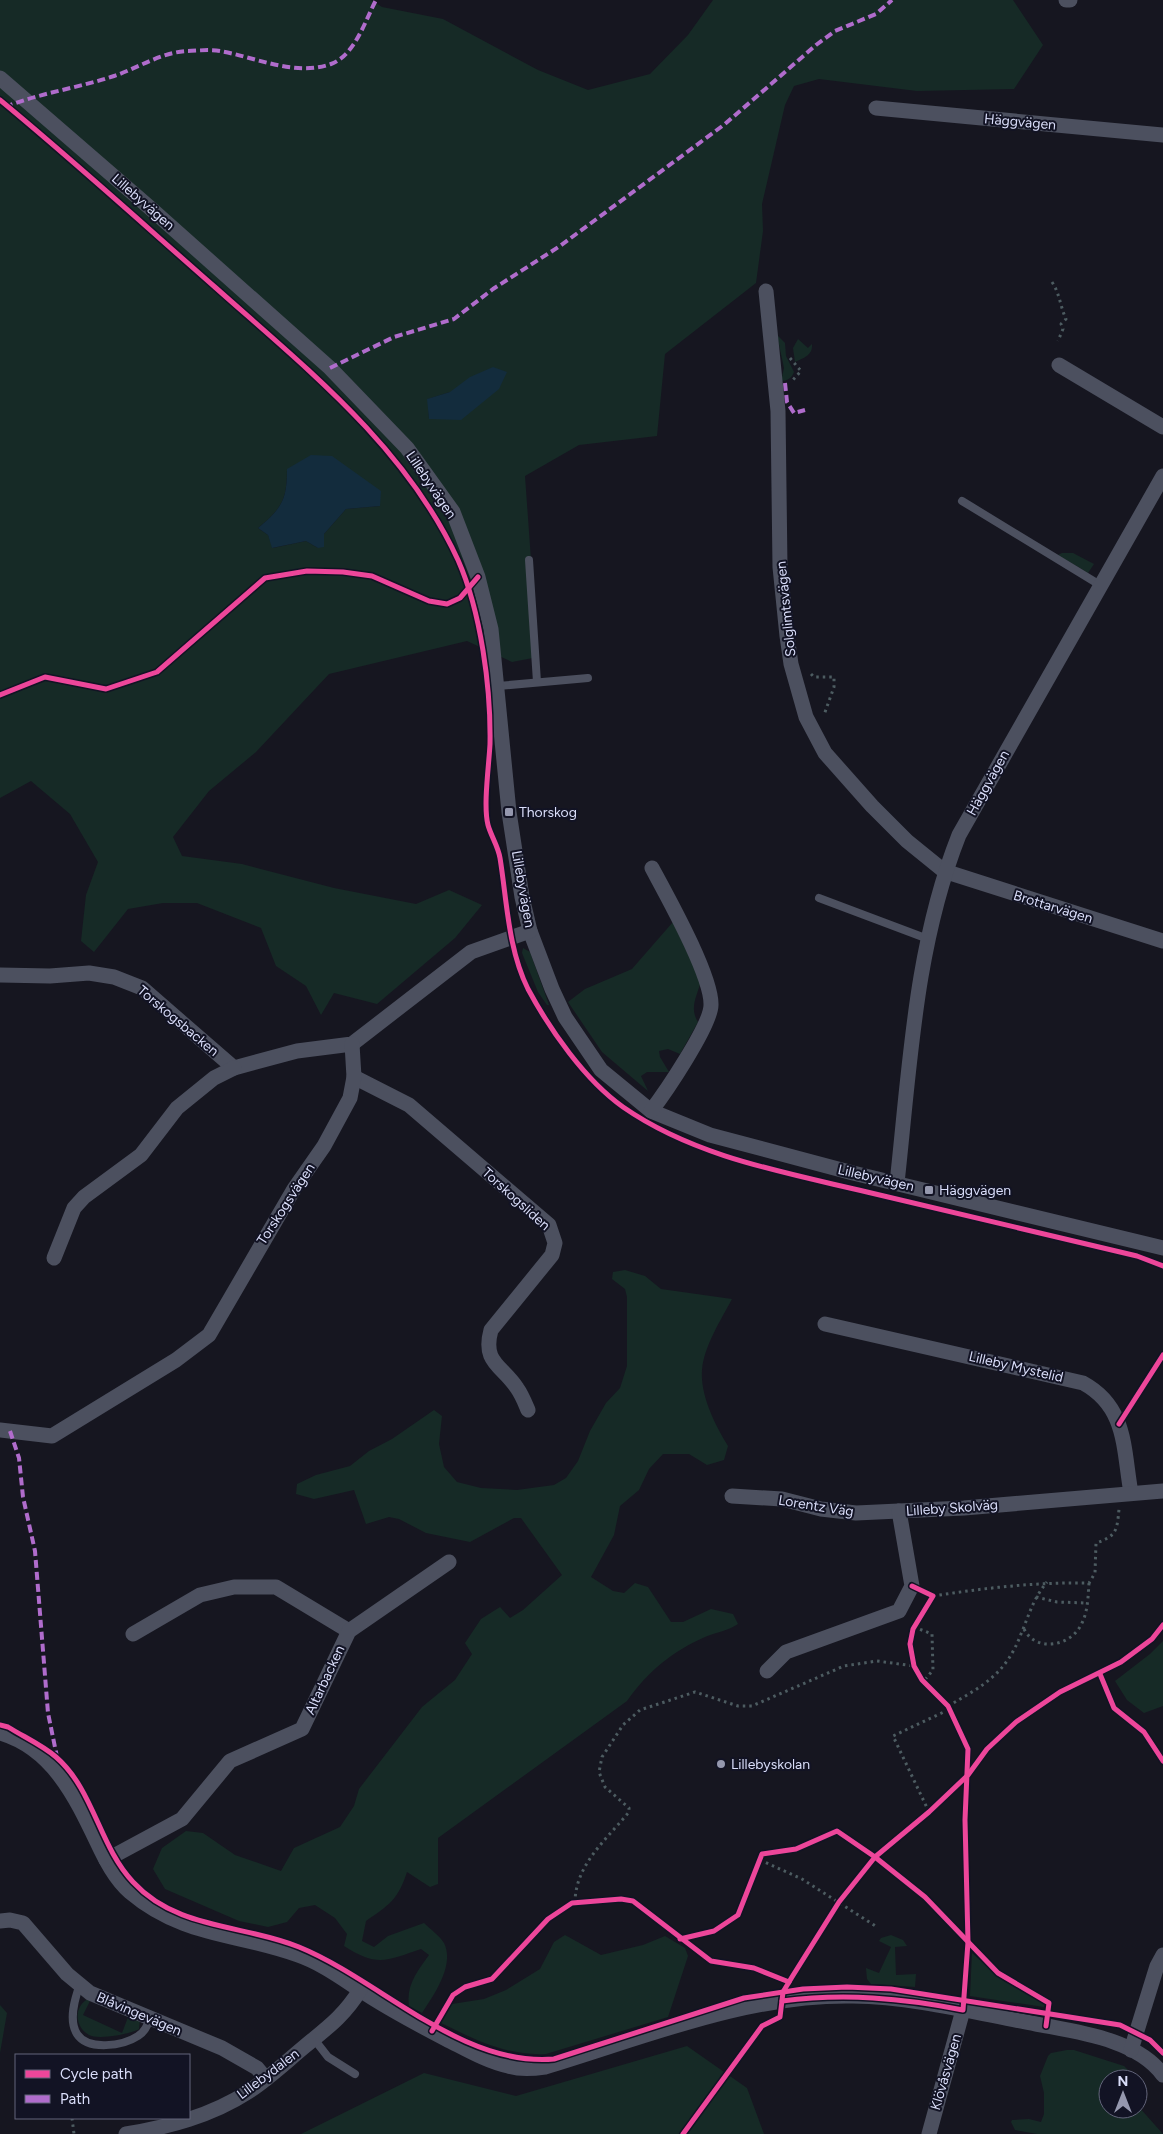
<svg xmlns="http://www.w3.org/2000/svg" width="1163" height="2134" viewBox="0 0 1163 2134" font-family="Figtree,sans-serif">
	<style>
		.green { fill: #162a26; fill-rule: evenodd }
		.water { fill: #132c3d }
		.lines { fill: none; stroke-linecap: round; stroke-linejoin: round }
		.path { stroke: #4d5c61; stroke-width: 3; stroke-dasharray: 2.5 4; stroke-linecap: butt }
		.lane { stroke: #4c505f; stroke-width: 8 }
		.street { stroke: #4c505f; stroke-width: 15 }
		.quiet { stroke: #b06ccc; stroke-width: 4; stroke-dasharray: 8 4; stroke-linecap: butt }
		.cycleway-casing { stroke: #121324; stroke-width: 8 }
		.cycleway { stroke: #ed469a; stroke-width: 5 }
		.poi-dot { fill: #9598ae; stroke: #121324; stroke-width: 2 }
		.labels { text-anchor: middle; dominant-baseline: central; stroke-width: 4; stroke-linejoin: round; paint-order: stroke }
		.street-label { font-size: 14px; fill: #dadefa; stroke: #121324 }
		.poi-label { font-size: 14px; fill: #dadefa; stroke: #121324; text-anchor: start }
	</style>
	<rect width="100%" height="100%" fill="#161620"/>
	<g class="green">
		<path d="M0,0H371L382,7L443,19L538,70L588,90L650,74L688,35L713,0H1013L1043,45L1014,89L917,91L819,79L794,86L785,105L762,204L763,231L756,283L665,354L657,436L579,445L525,476L538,657L512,662L467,641L329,674L256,752L209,791L173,837L182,856L242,864L334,888L416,904L449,890L482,905L455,938L377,1004L334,993L321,1015L306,986L276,966L261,928L197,903H163L128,909L94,952L81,941L86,895L98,862L70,814L31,781L0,798ZM450,392L429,419L428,399ZM287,469L380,506L346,509L324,534L318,548L306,541L273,548L268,535L258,528C282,508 287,500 287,469Z"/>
		<path d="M777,335L785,343L786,356L794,372C792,378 787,381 781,381L784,368Z"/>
		<path d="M798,339L808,348L812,344C813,355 804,358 795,362L793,348Z"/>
		<polygon points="1062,553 1073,553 1094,564 1088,573 1058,555"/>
		<path d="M673,922L701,981C697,996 689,1008 698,1022L680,1054L668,1049L659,1051L660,1057L669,1072H647L641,1076L648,1091L602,1052L568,1002L585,989L632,969Z"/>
		<polygon points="523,948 530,952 549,1005 547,1005 538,992 522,953"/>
		<path d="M625,1270L645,1276L661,1289L732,1299C721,1320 704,1346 702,1370C700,1395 715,1425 728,1446L724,1460L707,1465L689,1454H663L649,1469L639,1490L620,1506L614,1535L591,1577L613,1591L624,1593L635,1583L648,1587L671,1622H683L711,1609L733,1614L738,1624C728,1631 717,1632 705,1637C673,1651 648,1671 627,1701L438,1838V1884L430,1887L407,1872C398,1900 389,1905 366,1921L362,1941L374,1947L388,1936L424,1923C430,1929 440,1936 444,1943C455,1965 434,1995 422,2013L409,2006C406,1985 417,1972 429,1955L421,1949C386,1961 377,1967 344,1946L347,1934L335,1918L315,1905L299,1908L287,1922L268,1927L239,1921L165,1889L153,1869L162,1848L186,1831L203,1833L235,1855L281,1871L294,1848L340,1827L354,1806L359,1789L422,1707L455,1680L472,1654L465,1643L481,1619L500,1607L510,1618L523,1610L562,1575L521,1518H514L470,1542L426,1533L399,1519L389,1517L366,1524L354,1490L314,1499L296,1494L297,1484L316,1475L350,1466L369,1451L392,1439L434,1410L442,1416L439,1444L444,1467L457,1482L481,1488L517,1490L554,1485L566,1478L578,1461L590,1431L606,1403L620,1388L627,1366V1297L625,1289L612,1279L613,1272Z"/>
		<polygon points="1163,1641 1163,1706 1144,1713 1127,1700 1115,1681 1150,1654"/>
		<path d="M565,1935L601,1955L643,1945L665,1936L685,1948L688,1956L668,2017L546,2054C507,2056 476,2040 441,2023L452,2004L484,1999L506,1990L540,1969L554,1942Z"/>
		<polygon points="891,1935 903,1940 907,1946 895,1947 896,1975 916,1974 915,1987 871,1984 867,1979 866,1968 879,1973 891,1947 879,1941 881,1938"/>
		<polygon points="972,1953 1004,1981 1045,2004 1044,2007 970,1996"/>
		<path d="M88,1999H91L83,2015L122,2033L130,2012L140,2019L139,2029C131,2034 98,2040 89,2035C75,2027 73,2007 88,1999Z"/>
		<polygon points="0,2005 7,2013 0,2053"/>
		<polygon points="687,2046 747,2088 764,2134 301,2134 424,2073 516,2096"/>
		<polygon points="1067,2050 1074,2050 1124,2066 1131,2073 1132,2079 1108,2079 1108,2109 1138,2109 1138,2106 1163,2134 1037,2134 1015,2130 1011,2122 1012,2120 1029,2119 1041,2122 1044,2114 1044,2093 1040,2076 1048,2056 1051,2053"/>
	</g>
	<g class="water">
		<polygon points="493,367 507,372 499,389 461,420 429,419 427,399 450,392 470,377"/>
		<path d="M311,455L332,456L381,491L380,506L346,509L324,534V547L318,548L306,541L272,548L268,535L258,528C282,508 287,500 287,469Z"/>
	</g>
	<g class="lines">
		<g class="path">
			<path d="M1052,282C1060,294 1060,306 1066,319L1061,324L1063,329L1058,341"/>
			<polyline points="790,358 801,371 791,382"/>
			<polyline points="811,674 814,677 834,677 834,687 824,715"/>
			<path d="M933,1596C985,1588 1036,1582 1089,1583L1095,1573L1096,1543C1117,1536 1117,1530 1119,1509"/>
			<polyline points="1036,1597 1057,1602 1087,1603"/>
			<polyline points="914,1627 932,1634 933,1670 923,1682"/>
			<path d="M1024,1629C1035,1652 1070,1647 1081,1625C1088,1612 1088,1597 1089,1583"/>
			<path d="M948,1706C983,1686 1006,1674 1021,1634C1029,1615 1033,1599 1047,1582"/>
			<polyline points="929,1812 893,1736 950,1709"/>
			<polyline points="760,1860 802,1879 877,1927"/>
			<path d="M575,1903C575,1865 606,1840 629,1812V1808L605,1787L599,1772L602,1757L623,1725L640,1710L695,1692L738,1706H752L844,1666L877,1661L914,1666"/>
			<polyline points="72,2118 74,2134"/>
		</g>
		<g class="lane">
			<polyline points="962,501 1100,585"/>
			<polyline points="529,560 537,682"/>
			<polyline points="498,686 588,678"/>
			<polyline points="819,898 928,939"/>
			<path d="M80,1984C75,1998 68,2020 77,2034C88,2051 123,2046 138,2036C145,2032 148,2025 150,2017"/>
			<polyline points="314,2039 328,2057 355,2074"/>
		</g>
		<g class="street">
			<polyline points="1066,0 1070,0"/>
			<polyline points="0,78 149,207 330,368 407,448 453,512 478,577 491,629 509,812 522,897 530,931 552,989 565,1017 601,1070 651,1111 710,1135 853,1173 1163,1248"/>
			<polyline points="876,108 1163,135"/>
			<polyline points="766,291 778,411 780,567 787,636 791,664 806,717 825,753 872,806 907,841 944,871 1163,941"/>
			<polyline points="1059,365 1163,427"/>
			<polyline points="0,975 50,976 89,973 114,977 142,988 234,1068 297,1051 352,1044 471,952 530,931"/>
			<path d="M354,1077L409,1105L549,1225L555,1243L552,1255L491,1330C482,1363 502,1365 517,1388C522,1395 525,1403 528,1410"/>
			<path d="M651,1111C665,1093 711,1025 711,1005C712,976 667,896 652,868"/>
			<path d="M897,1183C910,1065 915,946 959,835L1163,476"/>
			<polyline points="54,1258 74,1208 84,1197 141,1155 177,1108 214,1078 234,1068"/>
			<path d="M825,1324L1083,1383C1127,1407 1123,1448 1131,1493"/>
			<polyline points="0,1430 52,1436 176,1360 209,1335 294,1189 324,1146 350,1098 354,1077 352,1044"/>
			<polyline points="732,1496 782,1499 821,1509 856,1513 899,1511"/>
			<polyline points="133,1634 200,1595 234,1587 276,1587 349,1631"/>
			<polyline points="767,1671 786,1652 899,1611 912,1586 899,1511 964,1508 1163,1491"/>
			<path d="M0,1733C52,1748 75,1796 97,1842C105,1859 115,1879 130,1892C183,1937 238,1933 298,1955C321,1963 340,1977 360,1990C387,2008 417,2024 446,2039C466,2049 486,2061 508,2066C520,2070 532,2069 545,2067C645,2037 748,1994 853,1996C915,1997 976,2013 1036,2024C1077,2032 1137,2039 1163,2075"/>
			<polyline points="106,1860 182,1819 230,1761 302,1729 349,1631 449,1562"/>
			<polyline points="0,1921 10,1920 23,1923 67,1974 90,1993 222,2048 257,2068 266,2079"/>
			<polyline points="1131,2050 1157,1966 1163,1955"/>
			<path d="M126,2134C168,2127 211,2116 248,2092C268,2079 286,2062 304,2047C327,2028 344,2016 360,1990"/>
			<polyline points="929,2134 963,2010"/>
		</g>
		<g class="quiet">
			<path d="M5,107C40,93 78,88 114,76C138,68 160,53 186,51C196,51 209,49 220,51C255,57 295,77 331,64C355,55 365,21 376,0"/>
			<polyline points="330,368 394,337 454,319 493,289 560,246 725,124 816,45 835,31 876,14 892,0"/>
			<polyline points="785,383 787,402 794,413 805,410"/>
			<polyline points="10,1431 19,1458 23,1497 35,1551 48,1713 57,1757"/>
		</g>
		<g class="cycleway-casing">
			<g id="cycleway">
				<path d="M0,100C74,161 144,225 216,288C307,369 406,447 458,560C481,612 491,688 490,744C489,765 483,806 488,825C491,836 498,846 500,858C507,901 508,949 528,989C550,1030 585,1080 623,1107C695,1157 783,1172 867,1192C957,1213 1047,1234 1137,1256L1163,1266"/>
				<polyline points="0,695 45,677 106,689 157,672 265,578 307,571 343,572 372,576 429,601 447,604 460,598 478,577"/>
				<polyline points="1119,1424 1163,1355"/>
				<polyline points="1100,1674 1114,1708 1144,1732 1163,1761"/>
				<path d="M0,1725L8,1727C24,1737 42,1745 56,1757C94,1790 99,1846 133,1882C177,1930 243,1924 299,1947C380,1980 461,2067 554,2059L744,1998L803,1989L847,1987L891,1989L1120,2025L1150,2040L1163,2053"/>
				<polyline points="680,1939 714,1931 738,1915 762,1854 796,1849 837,1831 875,1857 925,1897 998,1973 1049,2003 1046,2026"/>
				<path d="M782,2001C844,1993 902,1998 963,2010L968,1942L965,1820L968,1749L948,1706L922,1680L914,1666L910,1644L913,1629L933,1596L912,1586"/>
				<polyline points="432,2031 453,1995 465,1987 492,1979 548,1919 572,1903 621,1899 633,1901 711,1961 754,1968 789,1982"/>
				<polyline points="683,2134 762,2026 780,2017 783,1992 792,1977 839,1902 875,1857 929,1812 968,1775 987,1749 1016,1722 1060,1692 1121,1662 1152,1639 1163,1625"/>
			</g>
		</g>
		<use href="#cycleway" class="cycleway"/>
	</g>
	<g class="poi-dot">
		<rect x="504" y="807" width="10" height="10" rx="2.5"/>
		<rect x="924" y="1185" width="10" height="10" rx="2.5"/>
		<circle cx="721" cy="1764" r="5"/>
	</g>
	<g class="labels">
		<g class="street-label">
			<text transform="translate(1020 122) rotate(5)">Häggvägen</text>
			<text transform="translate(143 202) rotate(41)">Lillebyvägen</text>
			<text transform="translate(431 485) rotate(56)">Lillebyvägen</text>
			<text transform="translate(786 609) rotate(-96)">Solglimtsvägen</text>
			<text transform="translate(988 783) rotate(-61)">Häggvägen</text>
			<text transform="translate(523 889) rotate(80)">Lillebyvägen</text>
			<text transform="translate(1053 907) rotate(17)">Brottarvägen</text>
			<text transform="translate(178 1021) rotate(40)">Torskogsbacken</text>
			<text transform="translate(876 1178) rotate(13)">Lillebyvägen</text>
			<text transform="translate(516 1199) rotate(42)">Torskogsliden</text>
			<text transform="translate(286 1204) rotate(-57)">Torskogsvägen</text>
			<text transform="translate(1016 1367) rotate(13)">Lilleby Mystelid</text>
			<text transform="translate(816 1506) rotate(9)">Lorentz Väg</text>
			<text transform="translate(952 1508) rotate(-4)">Lilleby Skolväg</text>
			<text transform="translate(325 1680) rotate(-65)">Altarbacken</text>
			<text transform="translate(139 2014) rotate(23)">Blåvingevägen</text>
			<text transform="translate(946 2072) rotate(-74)">Klövåsvägen</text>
			<text transform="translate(268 2074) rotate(-37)">Lillebydalen</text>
		</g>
		<g class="poi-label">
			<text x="519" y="812">Thorskog</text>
			<text x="939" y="1190">Häggvägen</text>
			<text x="731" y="1764">Lillebyskolan</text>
		</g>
	</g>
	<rect x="15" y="2054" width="175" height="65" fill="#121324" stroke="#62647a"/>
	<rect x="25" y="2070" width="25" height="8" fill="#ed469a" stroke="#62647a"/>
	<text x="60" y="2079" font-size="15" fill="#dadefa">Cycle path</text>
	<rect x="25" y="2095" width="25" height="8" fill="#b06ccc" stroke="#62647a"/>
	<text x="60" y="2104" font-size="15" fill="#dadefa">Path</text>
	<g transform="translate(1123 2094)"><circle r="24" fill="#121324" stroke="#62647a"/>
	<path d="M0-4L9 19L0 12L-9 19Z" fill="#9598ae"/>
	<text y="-8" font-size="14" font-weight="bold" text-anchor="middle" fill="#dadefa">N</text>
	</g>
</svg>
